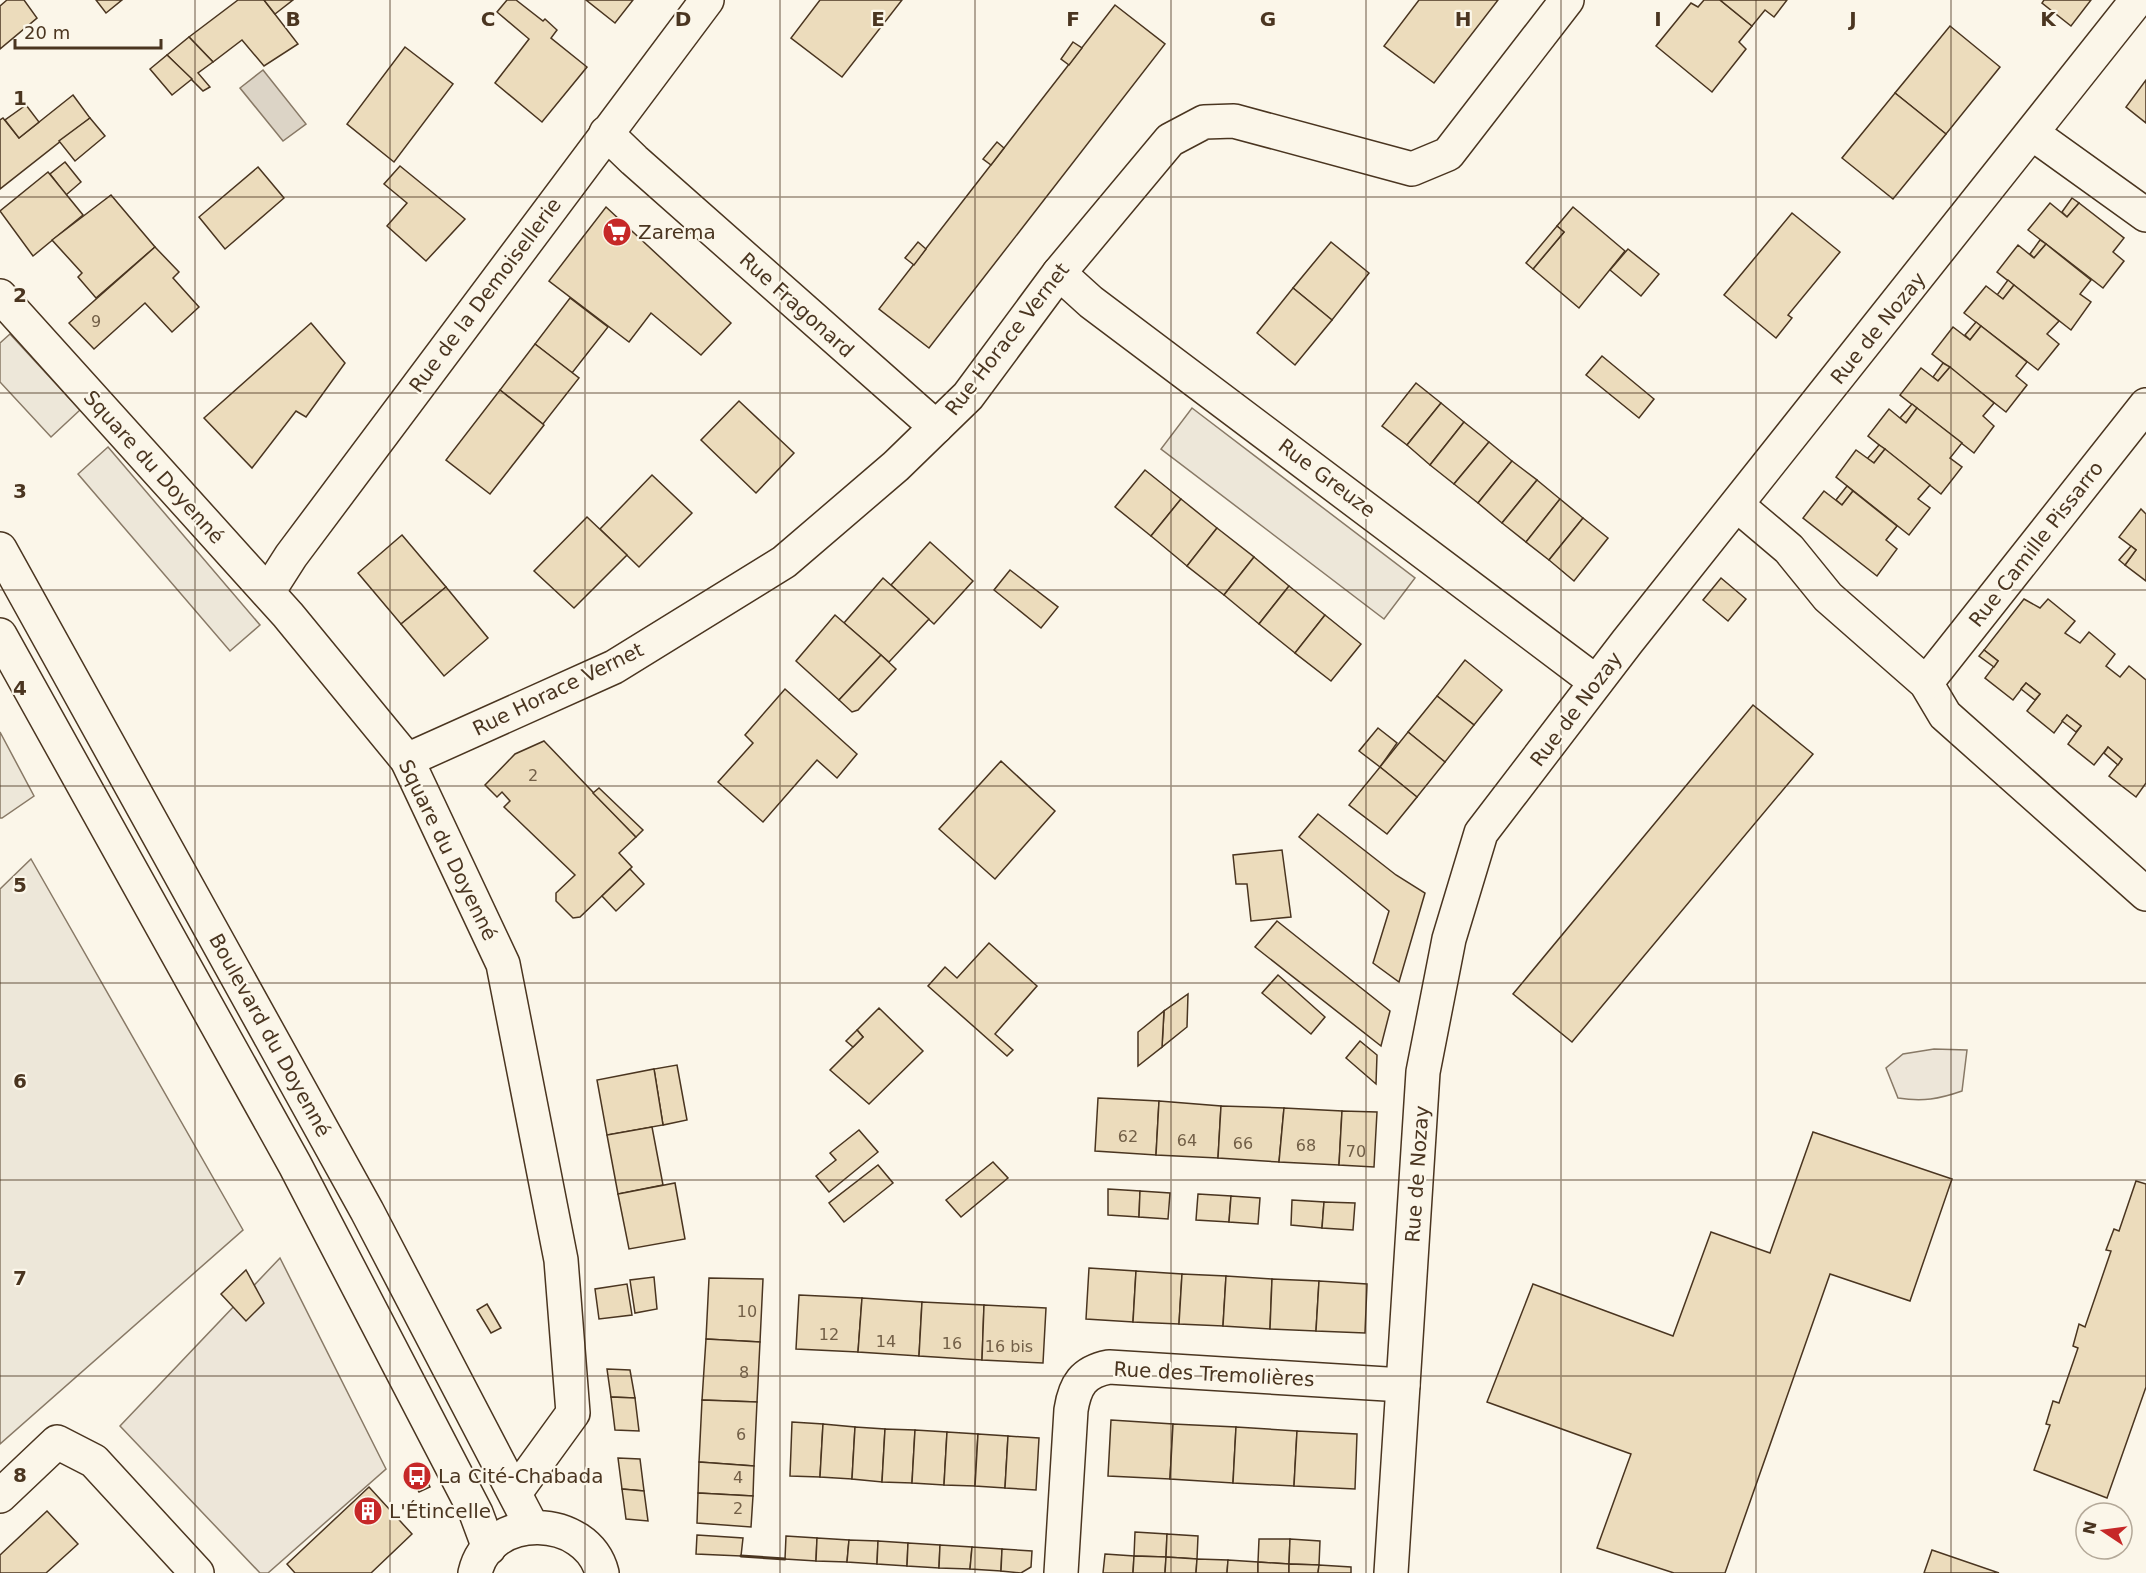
<svg xmlns="http://www.w3.org/2000/svg" width="2146" height="1573" viewBox="0 0 2146 1573" font-family="'DejaVu Sans',sans-serif">
	<style>
		.green { fill: #ede6d9; stroke: #887966; stroke-width: 1.5 }
		.parking { fill: #ede7d9; stroke: #887966; stroke-width: 1.5 }
		.water { fill: #dcd4c6; stroke: #887966; stroke-width: 1.5 }
		.building { fill: #ecdcbc; stroke: #4a3520; stroke-width: 1.5 }
		.lines { fill: none; stroke-linecap: round; stroke-linejoin: round }
		.minor-casing { stroke: #4a3520; stroke-width: 36 }
		.major-casing { stroke: #4a3520; stroke-width: 36 }
		.minor { stroke: #fbf6e9; stroke-width: 33 }
		.major { stroke: #fbf6e9; stroke-width: 33 }
		.wall { stroke: #4a3520; stroke-width: 3 }
		.grid { fill: none; stroke: #4a3520; stroke-width: 1.5; stroke-opacity: 0.55 }
		.labels { text-anchor: middle; dominant-baseline: central; stroke-width: 4.5; stroke-linejoin: round; paint-order: stroke }
		.number-label { font-size: 16px; fill: #725f47 }
		.poi-label { font-size: 20px; fill: #4a3520; stroke: #fbf6e9; text-anchor: start }
		.street-label { font-size: 20px; fill: #4a3520; stroke: #fbf6e9 }
		.grid-label { font-size: 20px; text-anchor: middle; font-weight: bold; fill: #4a3520; stroke: #fbf6e9; stroke-width: 4.5; stroke-linejoin: round; paint-order: stroke }
	</style>
	<rect width="100%" height="100%" fill="#fbf6e9"/>
	<g class="green">
		<path d="M1934,1049L1967,1050L1962,1091C1939,1099 1923,1102 1898,1098L1886,1068L1903,1054Z"/>
		<polygon points="280,1258 386,1469 268,1573 260,1573 120,1426"/>
	</g>
	<g class="parking">
		<polygon points="10,334 80,410 51,437 0,382 0,343"/>
		<polygon points="1192,408 1415,578 1384,619 1161,449"/>
		<polygon points="108,447 260,625 230,651 78,474"/>
		<polygon points="0,732 34,796 2,818 0,818"/>
		<polygon points="31,859 243,1230 0,1444 0,889"/>
	</g>
	<polygon class="water" points="263,70 306,124 283,141 240,88"/>
	<g class="building">
		<polygon points="7,0 24,0 37,18 0,49 0,6"/>
		<polygon points="96,0 122,0 106,13"/>
		<polygon points="238,0 264,0 298,44 264,66 242,40 213,62 189,37"/>
		<polygon points="264,0 293,0 275,14"/>
		<polygon points="507,0 516,0 543,21 545,19 557,30 551,38 587,67 542,122 495,83 529,39 497,12"/>
		<polygon points="586,0 633,0 615,23"/>
		<polygon points="820,0 902,0 842,77 791,38"/>
		<polygon points="1419,0 1498,0 1434,83 1384,46"/>
		<polygon points="1704,0 1720,0 1752,26 1739,42 1746,49 1712,92 1656,46 1691,3 1698,7"/>
		<polygon points="1720,0 1787,0 1774,17 1765,10 1752,26"/>
		<polygon points="2044,0 2091,0 2071,26 2042,3"/>
		<polygon points="1115,5 1165,44 929,348 879,309"/>
		<polygon points="1950,26 2000,67 1946,134 1895,93"/>
		<polygon points="189,37 213,62 198,73 210,87 203,91 167,55"/>
		<polygon points="1073,42 1082,48 1069,65 1061,59"/>
		<polygon points="405,47 453,84 394,162 347,124"/>
		<polygon points="167,55 192,79 172,95 150,69"/>
		<polygon points="2146,80 2146,123 2126,107"/>
		<polygon points="1895,93 1946,134 1893,199 1842,158"/>
		<polygon points="73,95 90,118 0,189 0,120 3,118 19,138"/>
		<polygon points="26,105 39,122 19,138 5,120"/>
		<polygon points="90,118 105,136 75,161 59,141"/>
		<polygon points="997,142 1004,148 991,165 983,159"/>
		<polygon points="65,162 81,182 66,195 50,174"/>
		<polygon points="400,166 465,219 426,261 387,226 407,203 384,184"/>
		<polygon points="258,167 284,198 225,249 199,217"/>
		<polygon points="48,172 83,215 33,256 0,211"/>
		<polygon points="111,195 155,247 96,298 78,277 82,273 52,240"/>
		<polygon points="2072,198 2079,203 2067,217 2062,212"/>
		<polygon points="2050,203 2067,217 2079,203 2124,238 2113,252 2124,261 2103,288 2028,230"/>
		<polygon points="606,207 731,323 701,355 651,313 629,342 549,281"/>
		<polygon points="1573,207 1625,251 1579,308 1533,269 1564,232 1557,226"/>
		<polygon points="1792,213 1840,252 1788,315 1792,318 1776,338 1724,295"/>
		<polygon points="1557,226 1564,232 1533,269 1526,263"/>
		<polygon points="2040,240 2046,244 2034,258 2030,254"/>
		<polygon points="918,242 926,249 914,265 905,258"/>
		<polygon points="1331,242 1369,273 1332,320 1293,288"/>
		<polygon points="2046,244 2091,280 2080,294 2091,302 2071,330 1997,272 2018,245 2034,258"/>
		<polygon points="155,247 179,272 173,278 199,307 172,332 145,303 94,349 69,323"/>
		<polygon points="1628,249 1659,274 1641,296 1610,270"/>
		<polygon points="2008,280 2014,285 2003,299 1997,295"/>
		<polygon points="2014,285 2059,321 2047,334 2059,344 2038,370 1964,313 1986,286 2003,299"/>
		<polygon points="1293,288 1332,320 1295,365 1257,333"/>
		<polygon points="570,298 608,327 572,373 535,344"/>
		<polygon points="1976,322 1981,326 1970,340 1965,335"/>
		<polygon points="311,323 345,363 306,417 296,411 252,468 204,418"/>
		<polygon points="1981,326 2027,362 2016,376 2027,385 2006,412 1932,354 1953,327 1970,340"/>
		<polygon points="535,344 579,378 543,424 500,390"/>
		<polygon points="1602,356 1654,399 1639,418 1586,375"/>
		<polygon points="1943,363 1950,367 1938,381 1933,377"/>
		<polygon points="1950,367 1994,403 1983,416 1994,426 1974,453 1900,395 1921,368 1938,381"/>
		<polygon points="1416,383 1441,403 1407,445 1382,426"/>
		<polygon points="500,390 544,425 490,494 446,460"/>
		<polygon points="739,401 794,453 756,493 701,440"/>
		<polygon points="1441,403 1464,422 1430,465 1407,445"/>
		<polygon points="1912,404 1917,408 1906,423 1900,418"/>
		<polygon points="1917,408 1962,443 1950,458 1962,467 1941,494 1868,436 1889,409 1906,423"/>
		<polygon points="1464,422 1489,442 1454,484 1430,465"/>
		<polygon points="1489,442 1512,461 1478,503 1454,484"/>
		<polygon points="1879,445 1885,449 1874,463 1867,459"/>
		<polygon points="1885,449 1930,485 1918,499 1930,508 1909,535 1836,477 1856,450 1874,463"/>
		<polygon points="1512,461 1537,480 1502,523 1478,503"/>
		<polygon points="1145,470 1181,499 1151,536 1115,507"/>
		<polygon points="652,475 692,513 639,567 600,529"/>
		<polygon points="1537,480 1560,499 1526,542 1502,523"/>
		<polygon points="1847,486 1853,491 1842,505 1836,500"/>
		<polygon points="1824,491 1842,505 1853,491 1897,526 1886,540 1897,549 1877,576 1803,518"/>
		<polygon points="1181,499 1217,528 1187,566 1151,536"/>
		<polygon points="1560,499 1583,518 1549,560 1526,542"/>
		<polygon points="2141,509 2146,514 2146,581 2125,565 2136,550 2119,537"/>
		<polygon points="587,517 627,555 574,608 534,571"/>
		<polygon points="1583,518 1608,538 1574,581 1549,560"/>
		<polygon points="1217,528 1254,557 1224,595 1187,566"/>
		<polygon points="402,535 446,587 401,624 358,573"/>
		<polygon points="930,542 973,581 934,624 891,585"/>
		<polygon points="2131,546 2136,550 2125,565 2119,560"/>
		<polygon points="1254,557 1289,586 1259,624 1224,595"/>
		<polygon points="1010,570 1058,607 1041,628 994,590"/>
		<polygon points="883,578 929,619 889,662 844,623"/>
		<polygon points="1721,578 1746,599 1728,621 1703,600"/>
		<polygon points="1289,586 1325,615 1295,653 1259,624"/>
		<polygon points="446,587 488,638 444,676 401,624"/>
		<polygon points="2024,599 2040,608 2048,599 2075,621 2065,633 2080,643 2089,632 2115,654 2106,666 2120,677 2129,666 2146,680 2146,783 2136,797 2109,776 2122,759 2108,747 2094,765 2068,744 2081,726 2067,715 2054,733 2027,711 2040,694 2026,683 2013,700 1985,678 1998,661 1984,650"/>
		<polygon points="835,615 881,655 839,700 796,661"/>
		<polygon points="1325,615 1361,644 1331,681 1295,653"/>
		<polygon points="1984,650 1998,661 1994,667 1979,656"/>
		<polygon points="881,655 896,669 858,710 852,712 839,700"/>
		<polygon points="1465,660 1502,690 1474,725 1437,696"/>
		<polygon points="2026,683 2040,694 2035,700 2021,689"/>
		<polygon points="785,689 857,754 837,778 817,760 763,822 718,782 753,743 745,735"/>
		<polygon points="1437,696 1474,725 1445,762 1408,732"/>
		<polygon points="1753,705 1813,754 1572,1042 1513,994"/>
		<polygon points="2067,715 2081,726 2076,732 2062,721"/>
		<polygon points="1378,728 1397,743 1380,767 1359,751"/>
		<polygon points="1408,732 1445,762 1417,797 1380,767"/>
		<polygon points="544,741 636,837 619,853 632,867 580,917 573,918 556,901 556,893 575,875 504,807 510,801 502,792 497,797 485,785 515,754"/>
		<polygon points="2108,747 2122,759 2118,765 2104,753"/>
		<polygon points="1001,761 1055,811 995,879 939,829"/>
		<polygon points="1380,767 1417,797 1387,834 1349,805"/>
		<polygon points="599,788 643,830 636,837 593,793"/>
		<polygon points="1318,814 1396,875 1425,893 1399,982 1373,963 1389,911 1299,837"/>
		<polygon points="1282,850 1291,917 1251,921 1247,884 1236,884 1233,855"/>
		<polygon points="630,869 644,884 616,911 602,896"/>
		<polygon points="1277,921 1390,1011 1381,1046 1255,947"/>
		<polygon points="989,943 1037,986 995,1034 1013,1050 1007,1056 928,986 945,967 957,978"/>
		<polygon points="1278,975 1325,1017 1311,1034 1262,993"/>
		<polygon points="1188,994 1187,1027 1162,1047 1164,1011"/>
		<polygon points="879,1008 923,1051 869,1104 830,1070 863,1037 857,1030"/>
		<polygon points="1164,1011 1162,1047 1138,1066 1138,1032"/>
		<polygon points="857,1030 863,1037 853,1047 846,1041"/>
		<polygon points="1360,1041 1377,1055 1376,1084 1346,1058"/>
		<polygon points="677,1065 687,1120 663,1125 654,1069"/>
		<polygon points="654,1069 663,1125 607,1135 597,1080"/>
		<polygon points="1098,1098 1159,1101 1156,1155 1095,1151"/>
		<polygon points="1159,1101 1221,1106 1218,1158 1156,1155"/>
		<polygon points="1221,1106 1284,1108 1279,1162 1218,1158"/>
		<polygon points="1284,1108 1342,1111 1339,1165 1279,1162"/>
		<polygon points="1342,1111 1377,1112 1374,1167 1339,1165"/>
		<polygon points="652,1127 663,1185 618,1194 607,1135"/>
		<polygon points="859,1130 878,1152 829,1192 816,1176 836,1160 830,1153"/>
		<polygon points="1813,1132 1952,1179 1910,1301 1830,1274 1725,1573 1674,1573 1597,1548 1631,1454 1487,1402 1533,1284 1673,1336 1711,1232 1770,1253"/>
		<polygon points="993,1162 1008,1178 961,1217 946,1200"/>
		<polygon points="878,1165 893,1183 844,1222 829,1203"/>
		<polygon points="2136,1181 2146,1184 2146,1387 2107,1498 2034,1470 2050,1425 2046,1424 2053,1401 2059,1403 2078,1348 2073,1346 2079,1324 2085,1327 2111,1251 2106,1250 2114,1229 2119,1231"/>
		<polygon points="675,1183 685,1239 629,1249 618,1194"/>
		<polygon points="1108,1189 1140,1191 1139,1217 1108,1215"/>
		<polygon points="1140,1191 1170,1193 1168,1219 1139,1217"/>
		<polygon points="1198,1194 1231,1196 1229,1222 1196,1220"/>
		<polygon points="1231,1196 1260,1198 1258,1224 1229,1222"/>
		<polygon points="1292,1200 1324,1202 1322,1228 1291,1225"/>
		<polygon points="1324,1202 1355,1203 1353,1230 1322,1228"/>
		<polygon points="1089,1268 1136,1271 1133,1322 1086,1319"/>
		<polygon points="246,1270 264,1303 246,1321 221,1294"/>
		<polygon points="1136,1271 1182,1274 1179,1324 1133,1322"/>
		<polygon points="1182,1274 1226,1276 1223,1326 1179,1324"/>
		<polygon points="1226,1276 1272,1279 1270,1329 1223,1326"/>
		<polygon points="654,1277 657,1309 635,1313 630,1280"/>
		<polygon points="709,1278 763,1279 760,1342 706,1339"/>
		<polygon points="1272,1279 1319,1281 1316,1331 1270,1329"/>
		<polygon points="1319,1281 1367,1284 1365,1333 1316,1331"/>
		<polygon points="627,1284 632,1315 599,1319 595,1289"/>
		<polygon points="799,1295 862,1298 858,1352 796,1349"/>
		<polygon points="862,1298 922,1302 919,1356 858,1352"/>
		<polygon points="922,1302 984,1305 982,1360 919,1356"/>
		<polygon points="487,1304 501,1328 491,1333 477,1310"/>
		<polygon points="984,1305 1046,1308 1043,1363 982,1360"/>
		<polygon points="706,1339 760,1342 757,1402 702,1400"/>
		<polygon points="607,1369 630,1370 635,1398 611,1397"/>
		<polygon points="611,1397 635,1398 639,1431 615,1430"/>
		<polygon points="702,1400 757,1402 754,1466 699,1462"/>
		<polygon points="1111,1420 1173,1424 1170,1479 1108,1476"/>
		<polygon points="792,1422 823,1424 820,1477 790,1476"/>
		<polygon points="823,1424 855,1427 852,1479 820,1477"/>
		<polygon points="1173,1424 1236,1427 1233,1483 1170,1479"/>
		<polygon points="855,1427 885,1429 882,1482 852,1479"/>
		<polygon points="1236,1427 1297,1431 1294,1486 1233,1483"/>
		<polygon points="885,1429 915,1430 912,1483 882,1482"/>
		<polygon points="915,1430 947,1432 944,1485 912,1483"/>
		<polygon points="1297,1431 1357,1434 1355,1489 1294,1486"/>
		<polygon points="947,1432 978,1434 975,1486 944,1485"/>
		<polygon points="978,1434 1008,1436 1005,1488 975,1486"/>
		<polygon points="1008,1436 1039,1438 1036,1490 1005,1488"/>
		<polygon points="618,1458 640,1459 644,1491 622,1489"/>
		<polygon points="417,1462 430,1487 419,1492 406,1468"/>
		<polygon points="699,1462 754,1466 753,1496 698,1493"/>
		<polygon points="369,1487 412,1534 371,1573 295,1573 287,1564"/>
		<polygon points="622,1489 644,1491 648,1521 626,1519"/>
		<polygon points="698,1493 753,1496 751,1527 697,1523"/>
		<polygon points="47,1511 78,1544 46,1573 0,1573 0,1555"/>
		<polygon points="1135,1532 1167,1534 1166,1557 1134,1556"/>
		<polygon points="1167,1534 1198,1536 1197,1559 1166,1557"/>
		<polygon points="697,1535 743,1538 741,1556 696,1554"/>
		<polygon points="786,1536 817,1538 816,1561 785,1559"/>
		<polygon points="817,1538 849,1540 847,1562 816,1561"/>
		<polygon points="1259,1539 1290,1539 1289,1564 1258,1562"/>
		<polygon points="1290,1539 1320,1541 1319,1565 1289,1564"/>
		<polygon points="849,1540 878,1541 877,1564 847,1562"/>
		<polygon points="878,1541 908,1543 907,1566 877,1564"/>
		<polygon points="908,1543 940,1545 939,1568 907,1566"/>
		<polygon points="940,1545 972,1547 970,1569 939,1568"/>
		<polygon points="972,1547 1002,1549 1001,1571 970,1569"/>
		<polygon points="1002,1549 1032,1551 1031,1567 1021,1573 1001,1571"/>
		<polygon points="1932,1550 1999,1573 1924,1573"/>
		<polygon points="1105,1554 1134,1556 1133,1573 1103,1573"/>
		<polygon points="1134,1556 1166,1557 1165,1573 1133,1573"/>
		<polygon points="1166,1557 1197,1559 1196,1573 1165,1573"/>
		<polygon points="1197,1559 1228,1560 1227,1573 1196,1573"/>
		<polygon points="1228,1560 1258,1562 1258,1573 1227,1573"/>
		<polygon points="1258,1562 1289,1564 1289,1573 1258,1573"/>
		<polygon points="1289,1564 1319,1565 1318,1573 1289,1573"/>
		<polygon points="1319,1565 1351,1567 1351,1573 1318,1573"/>
	</g>
	<g class="lines">
		<g class="minor-casing">
			<g id="minor">
				<polyline points="606,133 634,160 936,427"/>
				<polyline points="2033,134 2146,215"/>
				<polyline points="1059,273 1091,302 1596,682"/>
				<polyline points="0,296 288,615 407,760 503,964 561,1260 573,1413 515,1493"/>
				<polyline points="1737,505 1789,549 1828,597 1926,683 1945,715 2146,894"/>
				<polyline points="268,592 291,556 707,0"/>
				<polyline points="1926,683 2146,405"/>
				<polyline points="407,760 614,667 784,562 896,466 968,396 1059,273 1170,140 1204,122 1234,121 1412,169 1448,154 1567,0"/>
				<polyline points="0,1496 57,1442 94,1461 197,1573"/>
				<path d="M1061,1573L1071,1410C1075,1385 1083,1372 1109,1367L1403,1385"/>
				<polyline points="1391,1573 1423,1072 1449,939 1481,833 1627,642 2137,0"/>
			</g>
		</g>
		<g class="major-casing">
			<g id="major">
				<polyline points="0,549 367,1211 532,1527"/>
				<polyline points="0,635 295,1165 476,1513 489,1548"/>
				<path d="M475,1573C489,1511 587,1514 602,1573"/>
			</g>
		</g>
		<use href="#minor" class="minor"/>
		<use href="#major" class="major"/>
		<polyline class="wall" points="741,1556 785,1559"/>
	</g>
	<path class="grid" d="M195,0V1573M390,0V1573M585,0V1573M780,0V1573M975,0V1573M1171,0V1573M1366,0V1573M1561,0V1573M1756,0V1573M1951,0V1573M0,197H2146M0,393H2146M0,590H2146M0,786H2146M0,983H2146M0,1180H2146M0,1376H2146"/>
	<defs>
		<g id="supermarket-disc" transform="scale(1.5)"><circle r="9.5" fill="#c62828" stroke="#fbf6e9"/><path d="M-6-5.5h2.5l.6 2H6L4.5 2H-2.5L-4.4-4H-6ZM-1.5 3.2a1.3 1.3 0 1 0 .1 0ZM3 3.2a1.3 1.3 0 1 0 .1 0Z" fill="#fff"/></g>
		<g id="bus-disc" transform="scale(1.5)"><circle r="9.5" fill="#c62828" stroke="#fbf6e9"/><path d="M-5-6H5V4H4V6H2V4H-2V6H-4V4H-5ZM-3.5-4V0h7V-4ZM-3.5 1.2v1.5H-2V1.2ZM2 1.2v1.5H3.5V1.2Z" fill="#fff"/></g>
		<g id="building-disc" transform="scale(1.5)"><circle r="9.5" fill="#c62828" stroke="#fbf6e9"/><path d="M-4-6H4V6H1V3H-1V6H-4ZM-2.5-4.3h1.7v1.8h-1.7ZM.8-4.3h1.7v1.8H.8ZM-2.5-1h1.7V.8h-1.7ZM.8-1h1.7V.8H.8Z" fill="#fff"/></g>
	</defs>
	<g fill-rule="evenodd">
		<use href="#supermarket-disc" x="617" y="232"/>
		<use href="#bus-disc" x="417" y="1476"/>
		<use href="#building-disc" x="368" y="1511"/>
	</g>
	<g class="labels">
		<g class="number-label">
			<text x="96" y="321">9</text>
			<text x="533" y="775">2</text>
			<text x="1128" y="1136">62</text>
			<text x="1187" y="1140">64</text>
			<text x="1243" y="1143">66</text>
			<text x="1306" y="1145">68</text>
			<text x="1356" y="1151">70</text>
			<text x="747" y="1311">10</text>
			<text x="829" y="1334">12</text>
			<text x="886" y="1341">14</text>
			<text x="952" y="1343">16</text>
			<text x="1009" y="1346">16 bis</text>
			<text x="744" y="1372">8</text>
			<text x="741" y="1434">6</text>
			<text x="738" y="1477">4</text>
			<text x="738" y="1508">2</text>
		</g>
		<g class="poi-label">
			<text x="638" y="232">Zarema</text>
			<text x="438" y="1476">La Cité-Chabada</text>
			<text x="389" y="1511">L'Étincelle</text>
		</g>
		<g class="street-label">
			<text transform="translate(485 295) rotate(-53)">Rue de la Demoisellerie</text>
			<text transform="translate(797 305) rotate(42)">Rue Fragonard</text>
			<text transform="translate(1878 328) rotate(-51)">Rue de Nozay</text>
			<text transform="translate(1007 339) rotate(-52)">Rue Horace Vernet</text>
			<text transform="translate(154 467) rotate(48)">Square du Doyenné</text>
			<text transform="translate(1327 478) rotate(37)">Rue Greuze</text>
			<text transform="translate(2036 544) rotate(-52)">Rue Camille Pissarro</text>
			<text transform="translate(558 689) rotate(-26)">Rue Horace Vernet</text>
			<text transform="translate(1576 709) rotate(-53)">Rue de Nozay</text>
			<text transform="translate(448 850) rotate(64)">Square du Doyenné</text>
			<text transform="translate(270 1035) rotate(61)">Boulevard du Doyenné</text>
			<text transform="translate(1417 1174) rotate(-86)">Rue de Nozay</text>
			<text transform="translate(1214 1374) rotate(3)">Rue des Tremolières</text>
		</g>
	</g>
	<g class="grid-label">
		<text x="293" y="26">B</text>
		<text x="488" y="26">C</text>
		<text x="683" y="26">D</text>
		<text x="878" y="26">E</text>
		<text x="1073" y="26">F</text>
		<text x="1268" y="26">G</text>
		<text x="1463" y="26">H</text>
		<text x="1658" y="26">I</text>
		<text x="1853" y="26">J</text>
		<text x="2048" y="26">K</text>
		<text x="20" y="105">1</text>
		<text x="20" y="302">2</text>
		<text x="20" y="498">3</text>
		<text x="20" y="695">4</text>
		<text x="20" y="892">5</text>
		<text x="20" y="1088">6</text>
		<text x="20" y="1285">7</text>
		<text x="20" y="1482">8</text>
	</g>
	<g transform="translate(2104 1531) rotate(283)"><circle r="28" fill="#fbf6e9" stroke="#b4a999" stroke-width="1.5"/>
	<path d="M0-4.5L10 22L0 15L-10 22Z" fill="#c62828"/>
	<text y="-9" font-size="16" font-weight="bold" text-anchor="middle" fill="#4a3520">N</text>
	</g>
	<path d="M15 39v9h146v-9" fill="none" stroke="#4a3520" stroke-width="3"/>
	<text x="24" y="39" font-size="18" fill="#4a3520" stroke="#fbf6e9" stroke-width="4.5" paint-order="stroke">20 m</text>
</svg>
